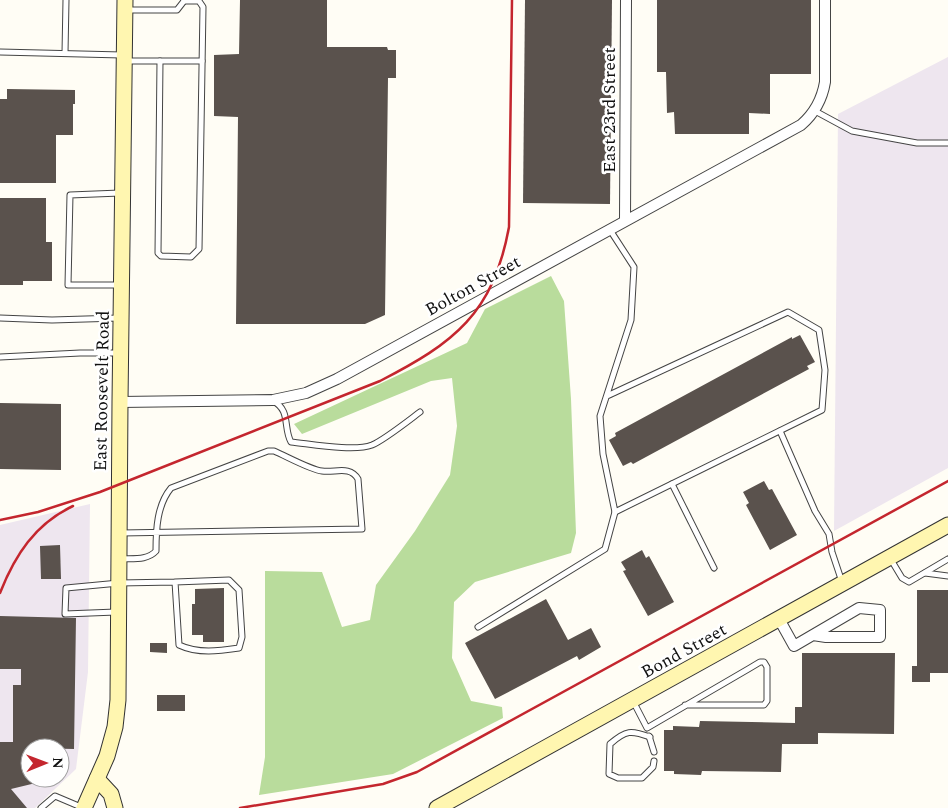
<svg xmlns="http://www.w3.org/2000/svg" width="948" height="808" viewBox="0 0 948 808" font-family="Spectral,serif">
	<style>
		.industrial { fill: #eee6ef; fill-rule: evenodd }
		.forest { fill: #b9dc9c }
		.building { fill: #5a524d }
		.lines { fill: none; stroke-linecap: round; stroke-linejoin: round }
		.lane-casing { stroke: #444; stroke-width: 7 }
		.street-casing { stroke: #444; stroke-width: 12 }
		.secondary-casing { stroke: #333; stroke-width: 17 }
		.lane { stroke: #fff; stroke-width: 5 }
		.street { stroke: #fff; stroke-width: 10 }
		.secondary { stroke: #fff6b0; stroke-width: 15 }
		.rail { stroke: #c4262e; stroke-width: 2.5 }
		.labels { text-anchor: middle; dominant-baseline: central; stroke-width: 5; stroke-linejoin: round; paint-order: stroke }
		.street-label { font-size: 18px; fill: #111; stroke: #fff }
	</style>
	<rect width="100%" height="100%" fill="#fffdf5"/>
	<g class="industrial">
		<polygon points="948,57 948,468 834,531 838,114"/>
		<path d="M90,504L88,672L76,769L35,808H0V525ZM30,748H60V778H30Z"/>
	</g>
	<polygon class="forest" points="551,276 564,301 571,399 576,533 571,553 475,582 454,602 452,658 471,701 502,707 503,718 393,774 259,795 265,757 265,571 322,572 342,627 370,620 376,585 415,531 450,475 457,426 452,378 431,381 302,434 294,424 467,343 485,309"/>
	<g class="building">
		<polygon points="240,0 327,0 327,47 387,47 388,50 396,50 396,78 388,78 385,315 365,324 236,324 238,117 214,116 214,55 239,54"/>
		<polygon points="525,0 612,0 610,204 523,203"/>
		<polygon points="657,0 811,0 811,74 770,74 770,114 749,113 749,134 675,134 674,112 667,113 666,72 657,72"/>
		<polygon points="7,89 75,90 75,104 73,104 73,135 56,135 56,183 0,183 0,99 7,99"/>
		<polygon points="0,198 46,198 46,242 52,242 52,281 23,281 23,285 0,285"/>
		<polygon points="800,335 815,362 807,366 809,369 633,464 631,462 623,466 609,440 616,436 615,433 792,337 792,339"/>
		<polygon points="0,403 61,404 61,470 0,469"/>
		<polygon points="764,481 769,490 772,489 797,535 770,550 746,505 749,503 743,492"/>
		<polygon points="60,545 61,579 41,579 40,546"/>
		<polygon points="642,550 646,558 649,556 674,602 648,616 623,571 626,570 621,562"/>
		<polygon points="224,588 224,642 203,642 203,635 192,635 192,604 195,604 195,589"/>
		<polygon points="917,590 948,590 948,673 930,673 930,682 912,682 912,666 917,666"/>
		<polygon points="546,599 568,640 591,628 601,647 579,660 577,656 495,699 465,643"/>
		<polygon points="0,616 76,618 74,749 30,748 30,778 44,778 44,781 11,789 27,808 0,808 0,742 13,742 13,685 21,685 21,669 0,669"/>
		<polygon points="150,643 167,643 167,653 150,652"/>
		<polygon points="802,653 895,653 894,734 818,733 818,744 782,744 781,772 702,771 701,775 674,774 674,771 664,771 664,730 673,730 673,726 699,727 700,721 795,723 795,707 802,707"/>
		<rect x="157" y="695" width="28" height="16"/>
	</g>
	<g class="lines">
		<g class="lane-casing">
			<g id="lane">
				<polyline points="126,10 177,10 184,1"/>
				<polyline points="0,52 122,55"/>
				<polyline points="65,53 66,0"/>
				<polyline points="125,61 202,61"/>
				<polyline points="160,61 158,253 161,256 191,257 199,249 203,7 199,1 184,1"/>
				<polyline points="815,111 852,131 917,143 948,143"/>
				<polyline points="119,285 68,285 70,195 120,193"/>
				<polyline points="0,318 52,320 119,318"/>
				<polyline points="0,357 80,353 118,353"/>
				<polyline points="607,396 788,312 819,330 825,370 822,410 615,512 603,454 600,416 631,320 634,267 610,230"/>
				<path d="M273,401C291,410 283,428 291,442C311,444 354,452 372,445C384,440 408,421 420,412"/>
				<polyline points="780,431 815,511 829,534 832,552 842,582"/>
				<polyline points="672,484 714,568"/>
				<polyline points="890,558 902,578 909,582 948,559"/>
				<path d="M120,559C132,558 147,561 156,551C156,529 157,505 171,488L268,451H274C286,456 311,470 322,471C335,473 350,465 358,479L362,529L121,533"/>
				<polyline points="925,573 948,576"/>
				<path d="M116,612L65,614L66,588L119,583L175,582L179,645C198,654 219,651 239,648L242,637L239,590L229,580L175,582"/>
				<polyline points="478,627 605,549 615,512"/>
				<polyline points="633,701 647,728 750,668 760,662 764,662 767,667 767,701 764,705 685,705"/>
				<polyline points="649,736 654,752"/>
				<path d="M650,737C631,730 626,730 610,744L609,774L618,778H642L653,767L654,761"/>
				<polyline points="41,808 55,796 81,807"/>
			</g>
		</g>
		<g class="street-casing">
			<g id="street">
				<polyline points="625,220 626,0"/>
				<path d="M120,402L273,400L306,393L337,379L801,125C815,113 822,100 825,82V0"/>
				<polyline points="779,619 794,646 859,608 880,610 880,637 826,637 813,635"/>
			</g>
		</g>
		<g class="secondary-casing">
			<g id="secondary">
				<polyline points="97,779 111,794 115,808"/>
				<polyline points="84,808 107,756 115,727 118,700 120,402 125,0"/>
				<polyline points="437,808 948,525"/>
			</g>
		</g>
		<use href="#lane" class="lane"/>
		<use href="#street" class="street"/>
		<use href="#secondary" class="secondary"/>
		<g class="rail">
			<path d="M0,520L38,512L100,492L380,381C454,343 493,314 509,227L512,0"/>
			<path d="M0,593C15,555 35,524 73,506"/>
			<polyline points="240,808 383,784 417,772 948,481"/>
		</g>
	</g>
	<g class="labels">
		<g class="street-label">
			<text transform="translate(609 110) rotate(-90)">East 23rd Street</text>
			<text transform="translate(473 286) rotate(-29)">Bolton Street</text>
			<text transform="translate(102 391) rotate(-89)">East Roosevelt Road</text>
			<text transform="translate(684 651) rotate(-29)">Bond Street</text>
		</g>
	</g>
	<g transform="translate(45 763) rotate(89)"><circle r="24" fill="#ffffff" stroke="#a0a0a0"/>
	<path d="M0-4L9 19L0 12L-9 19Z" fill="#c4262e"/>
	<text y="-8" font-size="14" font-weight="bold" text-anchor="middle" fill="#111111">N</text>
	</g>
</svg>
